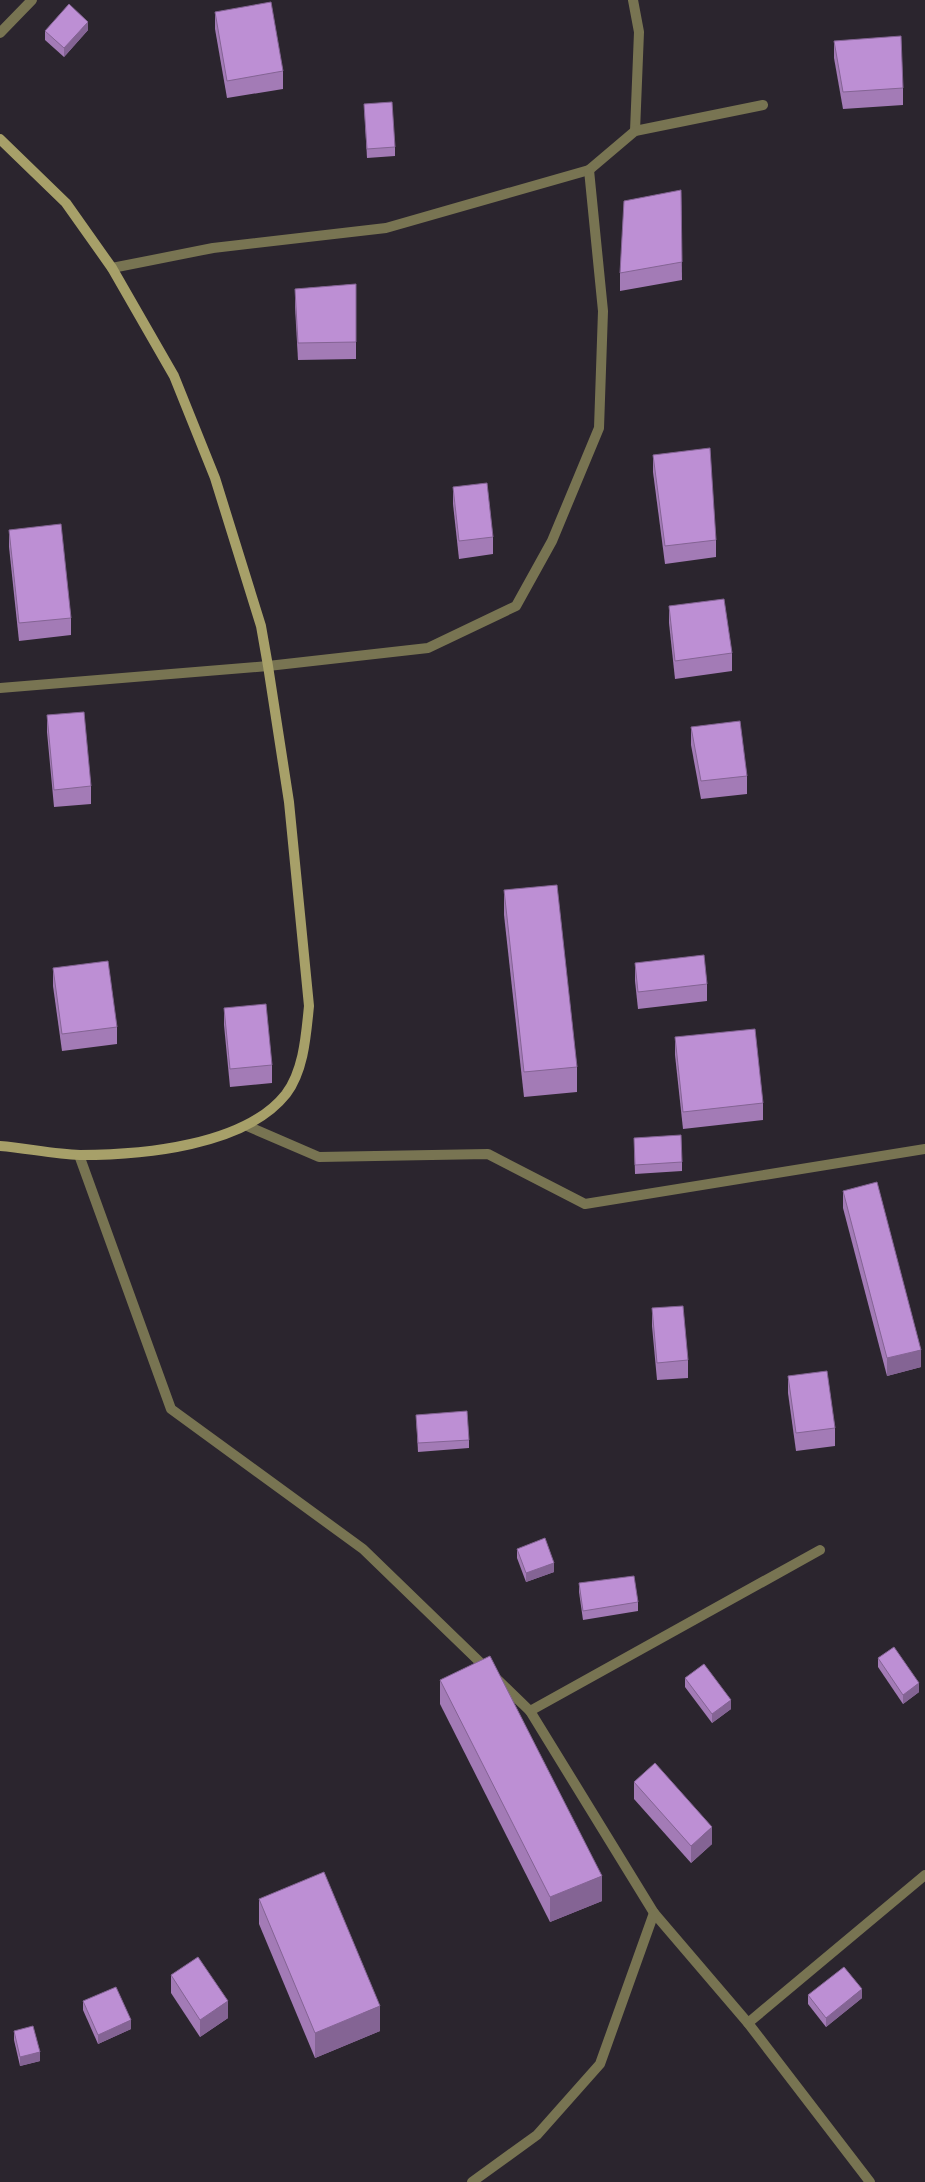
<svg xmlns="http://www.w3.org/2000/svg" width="925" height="2182" viewBox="0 0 925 2182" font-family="'Golos Text',sans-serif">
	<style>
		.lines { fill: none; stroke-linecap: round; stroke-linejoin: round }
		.lane { stroke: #787452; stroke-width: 10 }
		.street { stroke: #787452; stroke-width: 10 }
		.secondary { stroke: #a7a069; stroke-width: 10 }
		.wall { fill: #a37bb6 }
		.shaded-wall { fill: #846494 }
		.building { fill: #bd8fd4; stroke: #846494 }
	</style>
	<rect width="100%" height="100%" fill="#2b252e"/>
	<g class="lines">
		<g class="lane">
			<polyline points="247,1126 319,1157 488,1154 585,1204 925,1149"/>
			<polyline points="79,1155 171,1409 363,1549 488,1670"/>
			<polyline points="498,1680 530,1711 654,1913 748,2023 870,2182"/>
			<polyline points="530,1711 820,1550"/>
			<polyline points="748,2023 925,1875"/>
			<polyline points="472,2182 537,2135 600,2064 654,1913"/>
		</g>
		<g class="street">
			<polyline points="633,0 639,32 635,131"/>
			<polyline points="0,33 32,0"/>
			<polyline points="112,268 213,248 386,228 589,170 635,131 763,105"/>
			<polyline points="0,688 268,666 428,648 516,606 552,541 599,428 603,311 589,170"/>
		</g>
		<path class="secondary" d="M0,139L66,203L112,268L174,376L215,478L261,626L268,666L289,802L309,1006C306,1035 304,1070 286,1094C245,1146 142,1155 80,1155C53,1154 26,1148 0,1146"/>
	</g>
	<g class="wall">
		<polygon points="215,12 283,71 283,89 227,98 215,29"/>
		<polygon points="88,30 64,57 45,40 45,31"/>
		<polygon points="834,41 903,88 903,105 843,109 834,58"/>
		<polygon points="364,104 395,147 395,156 367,158"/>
		<polygon points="681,190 682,280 620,291 620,273"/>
		<polygon points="356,284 356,359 298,360 295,307 295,289"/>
		<polygon points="653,455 716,540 716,557 665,564 653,472"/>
		<polygon points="453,487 493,537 493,554 459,559 453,504"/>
		<polygon points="9,530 71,618 71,635 19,641 9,547"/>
		<polygon points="669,606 732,653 732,671 675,679 669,623"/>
		<polygon points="47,715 91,786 91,804 54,807 47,732"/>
		<polygon points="691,727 747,776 747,794 701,799 691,745"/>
		<polygon points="504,890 577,1067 577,1092 524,1097 504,915"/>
		<polygon points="635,963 707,984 707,1001 638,1009 635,981"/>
		<polygon points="53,968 117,1027 117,1044 62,1051 53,986"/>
		<polygon points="224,1008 272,1065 272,1083 230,1087 224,1025"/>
		<polygon points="675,1037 763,1103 763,1120 683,1129 675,1055"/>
		<polygon points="634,1138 682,1162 682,1171 635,1174"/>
		<polygon points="843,1191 921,1367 887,1376 843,1208"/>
		<polygon points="652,1308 688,1360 688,1378 657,1380 652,1326"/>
		<polygon points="788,1376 835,1428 835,1446 796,1451 788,1393"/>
		<polygon points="416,1415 469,1440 469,1448 418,1452"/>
		<polygon points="517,1549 554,1572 526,1582 517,1558"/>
		<polygon points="579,1583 638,1602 638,1611 583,1620 579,1592"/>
		<polygon points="878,1658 919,1692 903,1704 878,1667"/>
		<polygon points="685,1678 731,1709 712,1723 685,1687"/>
		<polygon points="440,1680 602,1901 550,1922 440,1704"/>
		<polygon points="634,1782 712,1844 691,1863 634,1799"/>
		<polygon points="259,1899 380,2031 315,2058 259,1924"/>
		<polygon points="171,1975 228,2018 200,2037 171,1993"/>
		<polygon points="808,1995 862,1998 826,2027 808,2004"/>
		<polygon points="83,2001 131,2029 98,2044 83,2010"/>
		<polygon points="14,2031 40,2061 20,2066 14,2040"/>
	</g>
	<g class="shaded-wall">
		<polygon points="88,22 88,30 64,57 64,48"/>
		<polygon points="921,1350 921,1367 887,1376 887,1358"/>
		<polygon points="554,1563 554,1572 526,1582 526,1573"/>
		<polygon points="919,1683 919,1692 903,1704 903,1695"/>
		<polygon points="731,1700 731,1709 712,1723 712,1714"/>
		<polygon points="712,1827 712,1844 691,1863 691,1846"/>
		<polygon points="602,1876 602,1901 550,1922 550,1897"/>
		<polygon points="862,1989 862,1998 826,2027 826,2018"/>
		<polygon points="228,2001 228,2018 200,2037 200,2020"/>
		<polygon points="380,2006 380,2031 315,2058 315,2033"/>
		<polygon points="131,2020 131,2029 98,2044 98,2035"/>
		<polygon points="40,2052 40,2061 20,2066 20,2057"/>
	</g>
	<g class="building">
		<polygon points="271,2 283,71 227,81 215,12"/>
		<polygon points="69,4 88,22 64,48 45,31"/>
		<polygon points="901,36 903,88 843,92 834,41"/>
		<polygon points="392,102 395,147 367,149 364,104"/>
		<polygon points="681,190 682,262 620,273 624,201"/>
		<polygon points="356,284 356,342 298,343 295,289"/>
		<polygon points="710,448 716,540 665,546 653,455"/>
		<polygon points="487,483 493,537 459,541 453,487"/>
		<polygon points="61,524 71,618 19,623 9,530"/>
		<polygon points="724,599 732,653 675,661 669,606"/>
		<polygon points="84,712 91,786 54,790 47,715"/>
		<polygon points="740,721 747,776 701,781 691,727"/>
		<polygon points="557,885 577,1067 524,1072 504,890"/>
		<polygon points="704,955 707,984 638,992 635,963"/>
		<polygon points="108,961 117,1027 62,1034 53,968"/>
		<polygon points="266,1004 272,1065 230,1069 224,1008"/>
		<polygon points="755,1029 763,1103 683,1112 675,1037"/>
		<polygon points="681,1135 682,1162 635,1165 634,1138"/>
		<polygon points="877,1182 921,1350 887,1358 843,1191"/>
		<polygon points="683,1306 688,1360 657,1363 652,1308"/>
		<polygon points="827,1371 835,1428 796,1433 788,1376"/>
		<polygon points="467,1411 469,1440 418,1443 416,1415"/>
		<polygon points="545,1538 554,1563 526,1573 517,1549"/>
		<polygon points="634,1576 638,1602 583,1611 579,1583"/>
		<polygon points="894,1647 919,1683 903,1695 878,1658"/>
		<polygon points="490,1656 602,1876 550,1897 440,1680"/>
		<polygon points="704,1664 731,1700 712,1714 685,1678"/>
		<polygon points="655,1763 712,1827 691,1846 634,1782"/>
		<polygon points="324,1872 380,2006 315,2033 259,1899"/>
		<polygon points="198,1957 228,2001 200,2020 171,1975"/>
		<polygon points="844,1967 862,1989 826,2018 808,1995"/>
		<polygon points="116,1987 131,2020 98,2035 83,2001"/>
		<polygon points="33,2026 40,2052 20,2057 14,2031"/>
	</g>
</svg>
